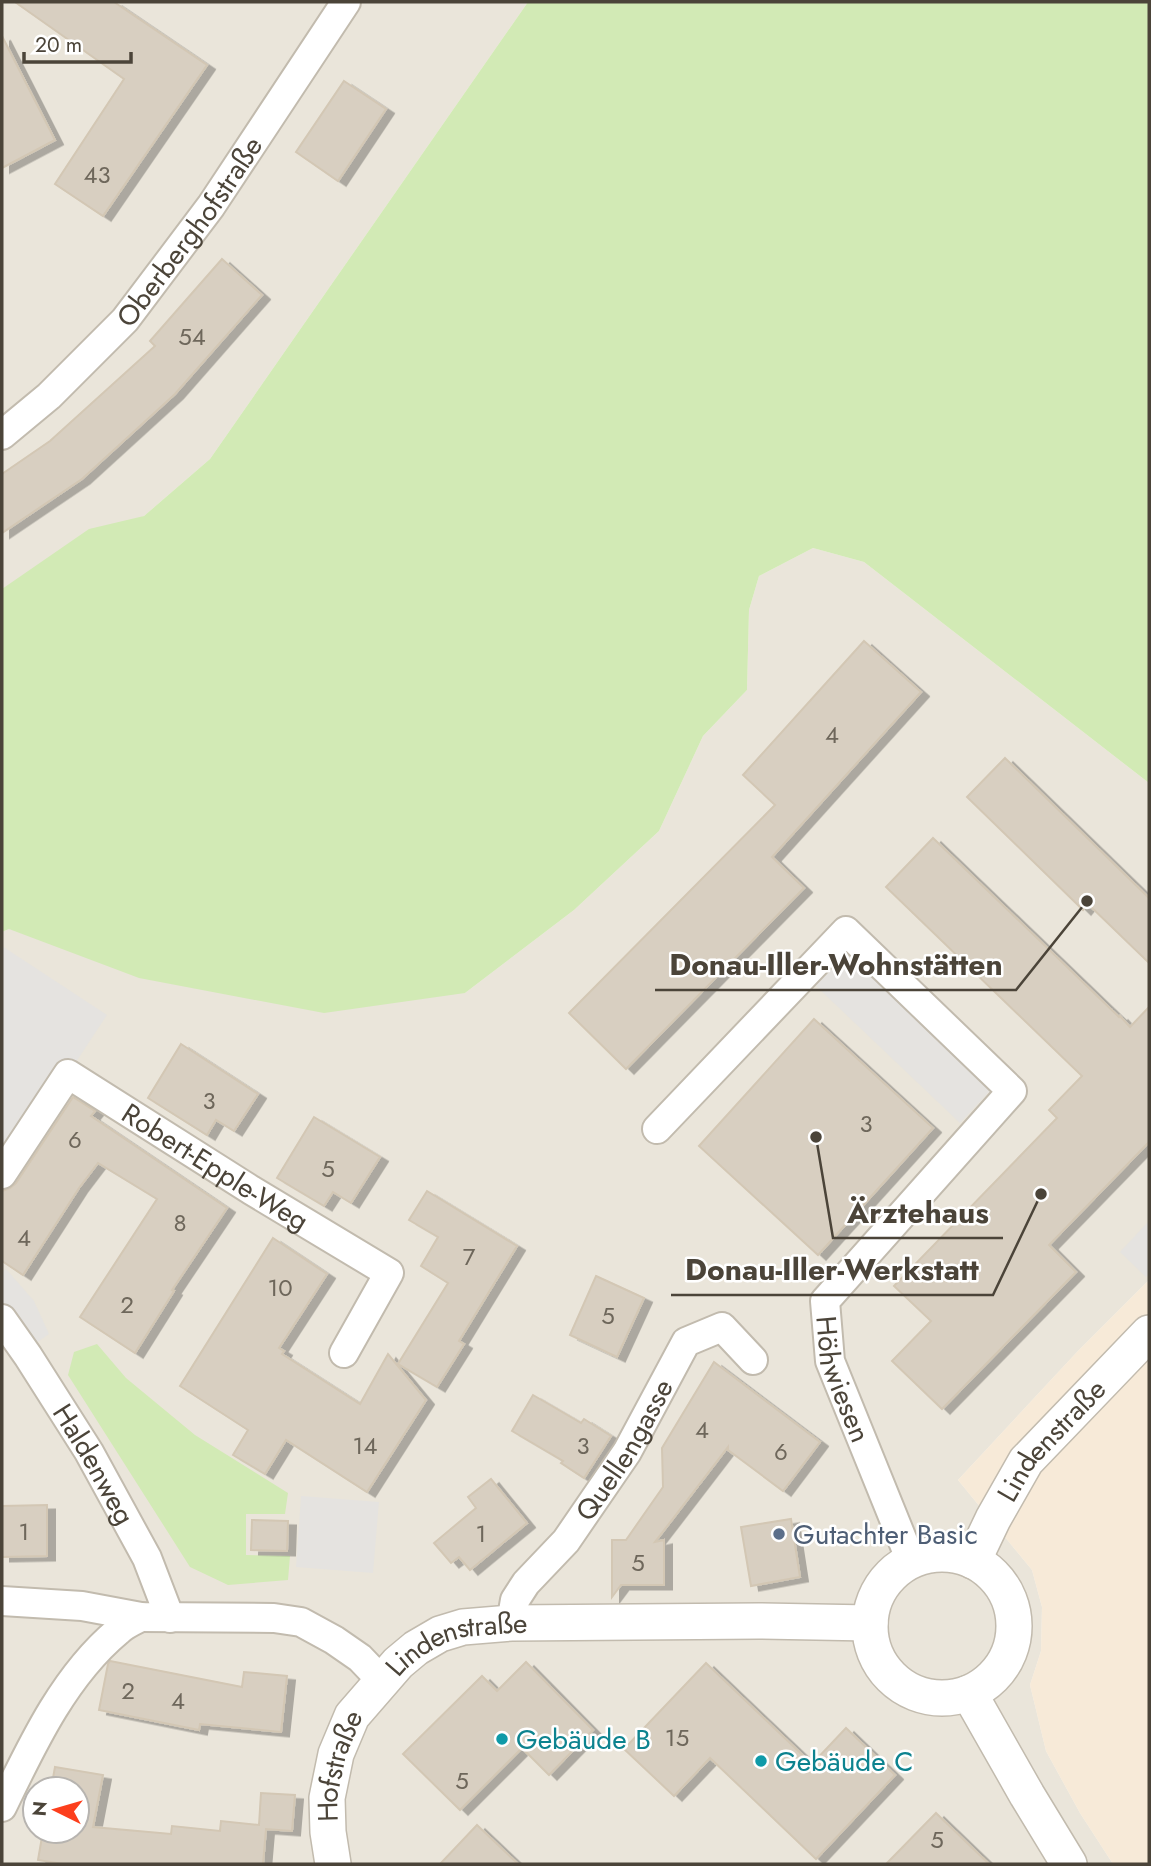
<svg xmlns="http://www.w3.org/2000/svg" width="1151" height="1866" viewBox="0 0 1151 1866" font-family="Jost,sans-serif">
	<style>
		.residential { fill: #eae5da; fill-rule: evenodd }
		.commercial { fill: #f7ead8 }
		.green { fill: #d2eab5 }
		.parking { fill: #e5e3e0 }
		.building { fill: #d8cfc1; stroke: #d3c7b4; stroke-width: 2; filter: url(#shadow) }
		.lines { fill: none; stroke-linecap: round; stroke-linejoin: round }
		.minor-casing { stroke: #c2bbae; stroke-width: 32 }
		.tertiary-casing { stroke: #c2bbae; stroke-width: 38 }
		.minor { stroke: #fff; stroke-width: 28 }
		.tertiary { stroke: #fff; stroke-width: 35 }
		.service-dot { fill: #5c6f8a; stroke: #fff; stroke-width: 2.5 }
		.culture-dot { fill: #0f9aa8; stroke: #fff; stroke-width: 2.5 }
		.labels { text-anchor: middle; dominant-baseline: central; stroke-width: 5; stroke-linejoin: round; paint-order: stroke }
		.number-label { font-size: 24px; fill: #6e675b }
		.street-label { font-size: 28px; fill: #4b4439; stroke: #fff }
		.service-label { font-size: 28px; fill: #4e5e75; stroke: #fff; text-anchor: start }
		.culture-label { font-size: 28px; fill: #0d838f; stroke: #fff; text-anchor: start }
		.leader { fill: none; stroke: #4b4439; stroke-width: 2.5 }
		.callout-dot { fill: #4b4439; stroke: #fff; stroke-width: 2.5 }
		.callout-label { font-size: 30px; text-anchor: middle; font-weight: bold; fill: #4b4439; stroke: #fff; stroke-width: 5; stroke-linejoin: round; paint-order: stroke }
	</style>
	<defs>
		<filter id="shadow"><feDropShadow dx="8" dy="4.5" stdDeviation="0" flood-color="#0004"/></filter>
	</defs>
	<rect width="100%" height="100%" fill="#f6f3ec"/>
	<g class="residential">
		<polygon points="2,2 528,2 210,459 144,516 2,591"/>
		<path d="M813,548L864,562L1149,783V1280L1077,1352L958,1480L1032,1570L1042,1607L1041,1651L1030,1685L1046,1751L1080,1813L1113,1864H2V932L9,929L465,993L574,910L659,831L703,736L747,690L749,610L759,576ZM35,1789H77V1831H35Z"/>
	</g>
	<polygon class="commercial" points="1149,1280 1149,1864 1113,1864 1080,1813 1046,1751 1030,1685 1041,1651 1042,1607 1032,1570 958,1480 1077,1352"/>
	<g class="green">
		<polygon points="528,2 1149,2 1149,783 864,562 813,548 759,576 749,610 747,690 703,736 659,831 574,910 465,993 324,1013 139,978 9,929 2,932 2,589 89,529 144,516 210,459"/>
		<polygon points="97,1344 126,1378 195,1435 288,1493 285,1514 246,1514 246,1555 290,1556 288,1580 228,1585 190,1567 68,1375 74,1352"/>
	</g>
	<g class="parking">
		<polygon points="857,943 1001,1079 960,1123 816,986"/>
		<polygon points="2,946 107,1015 2,1174"/>
		<polygon points="1149,1221 1149,1274 1146,1277 1120,1252"/>
		<polygon points="6,1269 34,1301 49,1334 32,1346 2,1303 2,1272"/>
		<polygon points="301,1496 379,1502 373,1573 296,1567"/>
	</g>
	<g class="building">
		<polygon points="15,2 114,2 207,65 103,216 55,184 124,79"/>
		<polygon points="2,36 55,140 2,168"/>
		<polygon points="344,81 386,109 338,181 296,152"/>
		<polygon points="222,259 262,295 175,394 82,479 2,533 2,474 50,441 155,346 150,341"/>
		<polygon points="864,641 921,692 772,857 804,888 626,1069 569,1013 775,805 743,775"/>
		<polygon points="1005,758 1149,898 1149,963 1088,904 1083,910 967,797"/>
		<polygon points="933,838 1119,1017 1120,1016 1130,1027 1149,1007 1149,1142 1049,1245 1076,1272 942,1409 892,1361 931,1321 894,1286 1057,1118 1049,1110 1082,1076 886,887"/>
		<polygon points="814,1019 933,1128 818,1255 699,1146"/>
		<polygon points="181,1044 258,1094 234,1131 216,1120 207,1135 148,1098"/>
		<polygon points="73,1097 95,1111 91,1116 227,1208 172,1290 174,1291 135,1353 80,1317 157,1199 98,1163 79,1188 23,1275 2,1261 2,1191 10,1188 16,1183"/>
		<polygon points="314,1117 380,1157 351,1203 333,1192 324,1206 277,1178"/>
		<polygon points="427,1191 517,1246 459,1341 464,1344 437,1387 398,1364 448,1283 421,1266 438,1237 409,1220"/>
		<polygon points="273,1238 327,1274 279,1348 284,1351 282,1354 360,1404 388,1354 426,1400 367,1492 286,1440 265,1474 233,1455 248,1430 180,1386"/>
		<polygon points="596,1276 644,1298 617,1357 570,1335"/>
		<polygon points="714,1362 820,1442 783,1491 728,1450 728,1447 655,1542 664,1540 664,1585 621,1585 612,1597 612,1540 626,1540 663,1487 662,1448"/>
		<polygon points="533,1395 581,1423 584,1419 611,1436 584,1478 561,1463 563,1461 512,1431"/>
		<polygon points="491,1479 527,1523 470,1570 459,1557 451,1563 434,1543 476,1508 468,1497"/>
		<polygon points="47,1505 47,1556 2,1557 2,1506"/>
		<polygon points="791,1519 800,1577 751,1586 741,1527"/>
		<polygon points="252,1520 288,1521 287,1551 251,1550"/>
		<polygon points="110,1661 242,1687 244,1672 287,1676 281,1732 200,1724 199,1730 99,1710 108,1664"/>
		<polygon points="526,1662 593,1730 549,1775 522,1748 460,1810 403,1754 482,1676 497,1691"/>
		<polygon points="706,1663 812,1764 846,1728 895,1775 816,1859 710,1758 674,1796 624,1749"/>
		<polygon points="55,1767 103,1775 93,1827 171,1834 172,1826 220,1831 221,1821 259,1825 261,1793 295,1795 292,1831 266,1829 263,1864 63,1864 38,1860 43,1831 77,1831 77,1789 51,1789"/>
		<polygon points="936,1813 989,1864 886,1864"/>
		<polygon points="477,1825 518,1864 440,1864"/>
	</g>
	<g class="lines">
		<g class="minor-casing">
			<g id="minor">
				<path id="s1" d="M2,435L49,396L125,320L211,206L346,2"/>
				<path id="s2" d="M657,1129L846,931L1012,1091L825,1301L830,1361L911,1561"/>
				<path id="s3" d="M2,1174L68,1074L251,1190L389,1273L344,1353"/>
				<path id="s4" d="M2,1319L28,1356L89,1452L147,1558L170,1618"/>
				<polyline points="2,1601 82,1606 141,1617 274,1618 301,1622 334,1640 360,1658 381,1680"/>
				<path id="s5" d="M511,1623L515,1600L526,1583L566,1541L627,1452L686,1342L722,1327L753,1360"/>
				<path d="M2,1807C32,1745 64,1676 118,1631C124,1625 133,1621 141,1617"/>
			</g>
		</g>
		<g class="tertiary-casing">
			<g id="tertiary">
				<circle cx="942" cy="1626" r="72"/>
				<path id="s6" d="M973,1561L993,1519L1026,1461L1149,1333"/>
				<polyline points="969,1693 1027,1795 1069,1864"/>
				<path id="s7" d="M333,1864L328,1832L327,1798L336,1754L352,1716L398,1663L416,1648L440,1634L463,1627L511,1623L759,1621L870,1623"/>
			</g>
		</g>
		<use href="#minor" class="minor"/>
		<use href="#tertiary" class="tertiary"/>
	</g>
	<circle class="service-dot" cx="779" cy="1534" r="7"/>
	<g class="culture-dot">
		<circle cx="502" cy="1739" r="7"/>
		<circle cx="761" cy="1761" r="7"/>
	</g>
	<g class="labels">
		<g class="number-label">
			<text x="97" y="174">43</text>
			<text x="192" y="336">54</text>
			<text x="832" y="734">4</text>
			<text x="209" y="1100">3</text>
			<text x="866" y="1123">3</text>
			<text x="75" y="1139">6</text>
			<text x="328" y="1168">5</text>
			<text x="180" y="1222">8</text>
			<text x="24" y="1237">4</text>
			<text x="469" y="1256">7</text>
			<text x="280" y="1287">10</text>
			<text x="127" y="1304">2</text>
			<text x="608" y="1315">5</text>
			<text x="702" y="1429">4</text>
			<text x="365" y="1445">14</text>
			<text x="583" y="1445">3</text>
			<text x="781" y="1451">6</text>
			<text x="24" y="1531">1</text>
			<text x="481" y="1533">1</text>
			<text x="638" y="1562">5</text>
			<text x="128" y="1690">2</text>
			<text x="178" y="1700">4</text>
			<text x="677" y="1737">15</text>
			<text x="462" y="1780">5</text>
			<text x="937" y="1839">5</text>
		</g>
		<g class="street-label">
			<text stroke="none"><textPath href="#s1" startOffset="278">Oberberghofstraße</textPath></text>
			<text stroke="none"><textPath href="#s3" startOffset="294">Robert-Epple-Weg</textPath></text>
			<text stroke="none"><textPath href="#s2" startOffset="866">Höhwiesen</textPath></text>
			<text stroke="none"><textPath href="#s6" startOffset="145">Lindenstraße</textPath></text>
			<text stroke="none"><textPath href="#s5" startOffset="210">Quellengasse</textPath></text>
			<text stroke="none"><textPath href="#s4" startOffset="172">Haldenweg</textPath></text>
			<text stroke="none"><textPath href="#s7" startOffset="287">Lindenstraße</textPath></text>
			<text stroke="none"><textPath href="#s7" startOffset="100">Hofstraße</textPath></text>
		</g>
		<g class="service-label">
			<text x="793" y="1534">Gutachter Basic</text>
		</g>
		<g class="culture-label">
			<text x="516" y="1739">Gebäude B</text>
			<text x="775" y="1761">Gebäude C</text>
		</g>
	</g>
	<path class="leader" d="M1087 901L1016 990H655M816 1137L833 1238H1003M1041 1194L993 1295H671"/>
	<g class="callout-dot">
		<circle cx="1087" cy="901" r="7"/>
		<circle cx="816" cy="1137" r="7"/>
		<circle cx="1041" cy="1194" r="7"/>
	</g>
	<g class="callout-label">
		<text x="836" y="975">Donau-Iller-Wohnstätten</text>
		<text x="918" y="1223">Ärztehaus</text>
		<text x="832" y="1280">Donau-Iller-Werkstatt</text>
	</g>
	<rect width="1151" height="1866" fill="none" stroke="#4b4439" stroke-width="7"/>
	<g transform="translate(56 1810) rotate(275)"><circle r="33" fill="#ffffff" stroke="#b7b4b0" stroke-width="2"/>
	<path d="M0-5L12 26L0 18L-12 26Z" fill="#fc3f1d"/>
	<text y="-10" font-size="19" font-weight="bold" text-anchor="middle" fill="#4b4439">N</text>
	</g>
	<path d="M24 52v10h107v-10" fill="none" stroke="#4b4439" stroke-width="3.5"/>
	<text x="35" y="52" font-size="21" fill="#4b4439" stroke="#ffffff" stroke-width="5" paint-order="stroke">20 m</text>
</svg>
